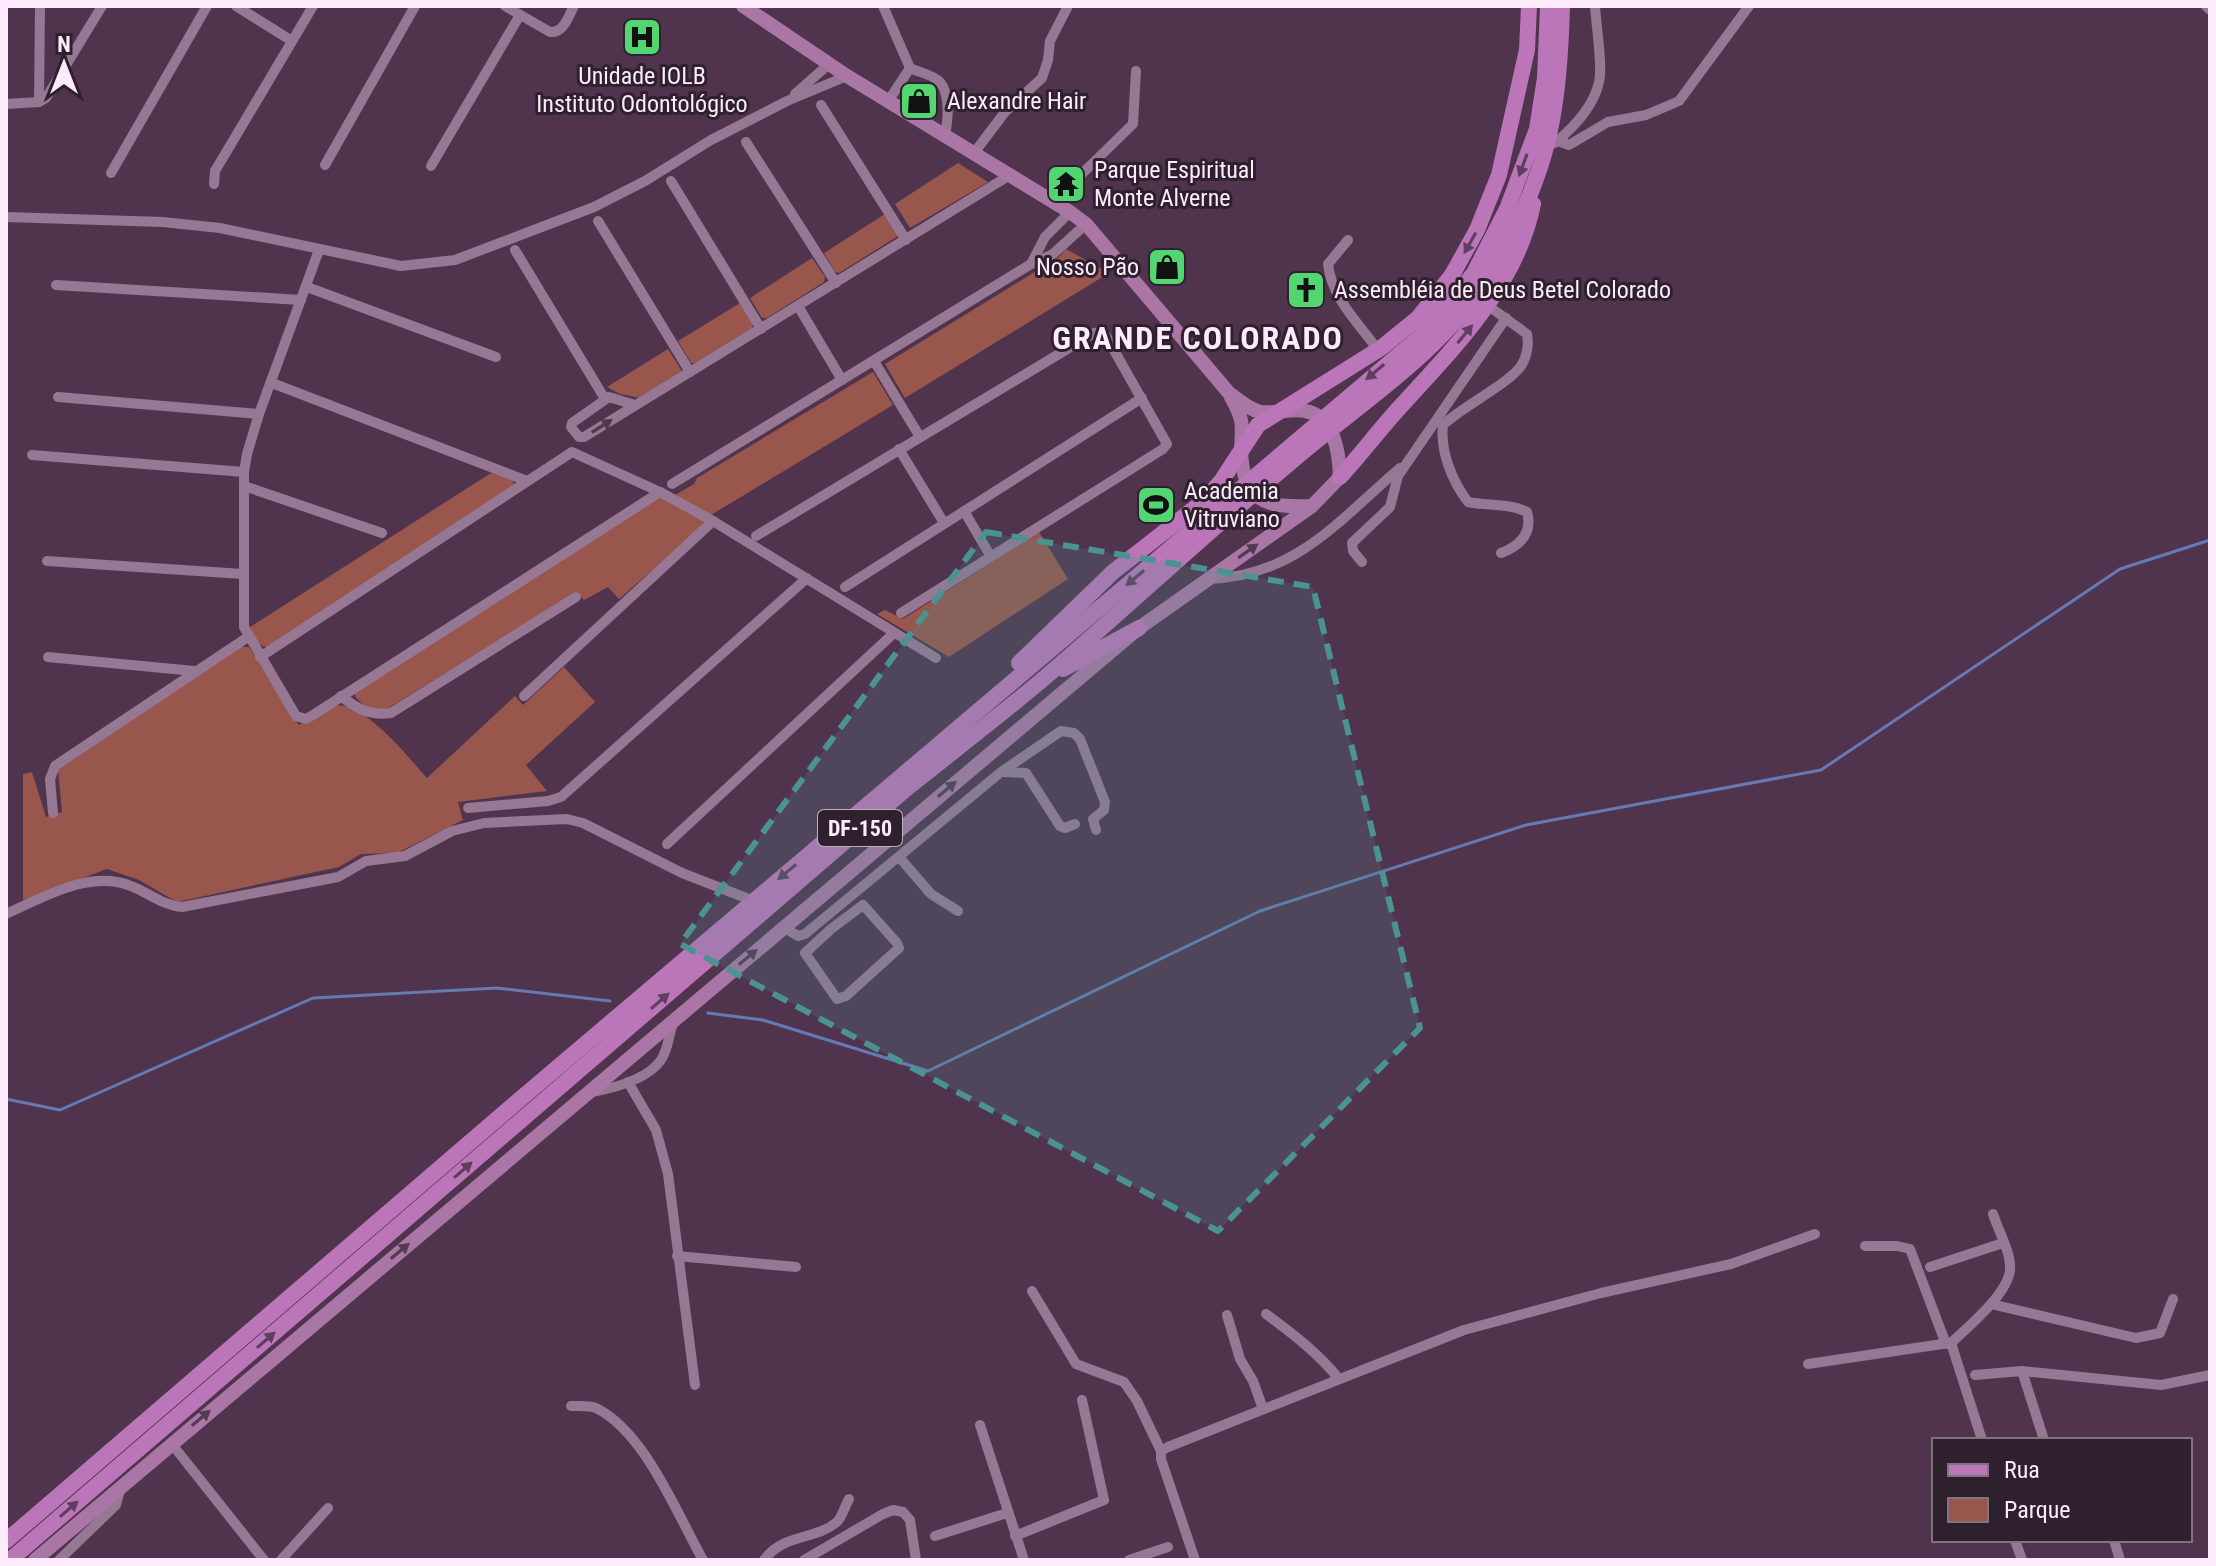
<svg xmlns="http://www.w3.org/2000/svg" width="2216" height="1566" viewBox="0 0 2216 1566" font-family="'Roboto Condensed',sans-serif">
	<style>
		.green { fill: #98564d }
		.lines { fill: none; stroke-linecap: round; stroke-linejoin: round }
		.stream { stroke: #657ab3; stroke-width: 3 }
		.street { stroke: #967794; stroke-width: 10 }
		.secondary { stroke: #a976a6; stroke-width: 14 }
		.primary { stroke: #bb75b9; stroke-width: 16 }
		.oneway { fill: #5f3e5e }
		.oneway2 { fill: #4d3b4c }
		.oneway3 { fill: #533b51 }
		.marked { fill: #4a9391; fill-opacity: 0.2; stroke: #4a9391; stroke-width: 6; stroke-dasharray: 16 10; stroke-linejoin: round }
		.labels { text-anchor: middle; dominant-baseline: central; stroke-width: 6; stroke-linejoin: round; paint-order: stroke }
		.shield { fill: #2e212d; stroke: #bfaebd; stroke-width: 2 }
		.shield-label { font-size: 22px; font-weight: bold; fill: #fdebfb }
		.poi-label { font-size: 24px; fill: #fdebfb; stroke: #2e212d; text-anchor: start }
		.district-label { font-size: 32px; font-weight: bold; letter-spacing: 2px; fill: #fdebfb; stroke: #2e212d }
	</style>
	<rect width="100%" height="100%" fill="#50344e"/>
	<g class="green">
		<polygon points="958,163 988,182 910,228 895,204"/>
		<polygon points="885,214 898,236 839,273 835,272 824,253"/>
		<polygon points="1066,249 1109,273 905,398 885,364 1059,257"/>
		<polygon points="812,258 825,277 824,282 767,318 762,318 750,298"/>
		<polygon points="740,303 753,324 752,328 695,363 691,363 678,341"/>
		<polygon points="668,349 682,371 640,398 620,394 607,387"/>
		<polygon points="873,372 893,405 711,515 675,495 694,484 697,478"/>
		<path d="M491,473L512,479L514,485L267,647C256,646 254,636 250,627Z"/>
		<path d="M659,497L666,498L704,519L706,524L619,599L608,587L584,600L577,592L387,709C372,712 364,707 355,696V690Z"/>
		<polygon points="1039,532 1068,579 949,657 877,614 885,610 903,619"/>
		<path d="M240,647H249L299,725C309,720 320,709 331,706C361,697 409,758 427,778L515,696L523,705L564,667L595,702L526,765L547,791L458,802L463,820L397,853L361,854L339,867L177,902L139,880L107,869L23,900V774L32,772L46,817L62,812L58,770Z"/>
	</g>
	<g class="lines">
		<g class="stream">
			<polyline points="708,1013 763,1020 928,1071 1260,911 1526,825 1821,770 2120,569 2210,540"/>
			<polyline points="6,1099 60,1110 313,998 497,988 610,1001"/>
		</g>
		<g class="street">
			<polyline points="236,6 292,41"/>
			<path d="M505,6L550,32C564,33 568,17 574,6"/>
			<path d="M883,6L910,68C918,72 934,75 940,82C951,96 948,119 945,135"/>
			<polyline points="2206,6 2210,10"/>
			<polyline points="795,94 829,64"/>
			<polyline points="889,100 910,68"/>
			<polyline points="39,102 40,6"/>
			<polyline points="6,104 39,102 46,98 102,6"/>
			<polyline points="821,105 906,240"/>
			<polyline points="1558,141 1569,145 1608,122 1646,115 1679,101 1749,6"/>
			<polyline points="746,142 836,283"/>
			<path d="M1555,143C1573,128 1594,106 1599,82C1603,66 1596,25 1595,6"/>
			<polyline points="974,153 1005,112 1042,78 1048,60 1050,41 1068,6"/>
			<polyline points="325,165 415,6"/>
			<polyline points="431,166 520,15"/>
			<polyline points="111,173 207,6"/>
			<polyline points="671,181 761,329"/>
			<polyline points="214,184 215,171 313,6"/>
			<polyline points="1054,201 1133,124 1136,71"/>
			<polyline points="6,217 163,222 220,228 401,266 455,260 594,207 645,181 711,140 787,101 847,76"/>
			<polyline points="598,221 690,372"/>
			<path d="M1348,240L1328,264C1331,297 1359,324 1378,350"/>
			<polyline points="319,250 259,414 247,454 244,472 244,627 296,716 306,719 313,715 660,492"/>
			<polyline points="515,250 605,399"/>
			<polyline points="1031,264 1045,237 1070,212"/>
			<polyline points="56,285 301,300"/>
			<polyline points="307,287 496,357"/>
			<path d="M1487,305L1527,334C1529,344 1527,357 1521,366C1506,386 1464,405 1443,425C1440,451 1452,481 1468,502C1487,506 1510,503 1527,512C1533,534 1519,546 1501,553"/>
			<polyline points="798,306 842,380"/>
			<polyline points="874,361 920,437"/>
			<polyline points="272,383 527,481"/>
			<polyline points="58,397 259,414"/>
			<polyline points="635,405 609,397 572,423 571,427 579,437 584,437 1010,175"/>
			<polyline points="899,449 944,523"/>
			<polyline points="32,455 244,472"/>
			<polyline points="672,484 1031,264 1053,254 1086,224"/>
			<polyline points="244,486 382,533"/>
			<polyline points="964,511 990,555"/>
			<polyline points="756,536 1094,333 1101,332 1106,336 1167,444 1163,449 901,613"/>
			<polyline points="47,561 243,574"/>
			<polyline points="1362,562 1353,551 1352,543 1390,507 1398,476 1506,318"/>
			<path d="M1208,579C1295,577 1339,520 1400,468"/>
			<polyline points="845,587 1142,398"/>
			<polyline points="48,657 194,671"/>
			<polyline points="260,657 572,452 660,492 713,521 936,658"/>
			<path d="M341,696C357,709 370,716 391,713L576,597"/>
			<polyline points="524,696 713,521"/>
			<polyline points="1003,772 1026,773 1060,826 1065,828 1075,824"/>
			<polyline points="468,808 548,801 561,797 807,578"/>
			<polyline points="53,813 50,779 55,766 248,637"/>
			<polyline points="667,844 894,633"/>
			<polyline points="899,857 931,894 958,911"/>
			<polygon points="863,905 897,943 899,948 846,996 837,999 805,953 831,929"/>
			<path d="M6,914C42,898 90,869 131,886C147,892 164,906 182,907L338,877L366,861L405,856L452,831L484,823L567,819L583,823L682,873L754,901"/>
			<polyline points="783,927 798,936 805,934 1001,772 1061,731 1074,733 1080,739 1105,802 1104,810 1093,819 1096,830"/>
			<polyline points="628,1082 656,1130 668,1174 695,1385"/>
			<path d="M592,1092C614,1088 647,1080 661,1060C668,1050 669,1035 673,1023"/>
			<polyline points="1865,1246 1897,1246 1910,1249 1946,1344"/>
			<polyline points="677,1256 796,1267"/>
			<polyline points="1930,1267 2003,1243"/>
			<polyline points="1032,1291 1076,1364 1124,1382 1137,1401 1161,1451 1161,1459 1195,1560"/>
			<polyline points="1991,1304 2136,1338 2160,1333 2173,1299"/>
			<path d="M1266,1314C1292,1333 1318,1353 1339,1379"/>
			<polyline points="1227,1315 1240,1359 1253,1381 1263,1409"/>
			<polyline points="1808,1364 1949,1343"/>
			<polyline points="2022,1371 2044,1440"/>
			<polyline points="1975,1375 2022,1371 2161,1385 2210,1375"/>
			<path d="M571,1406C579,1406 588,1405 596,1408C645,1432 677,1514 703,1560"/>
			<polyline points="980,1425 1024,1560"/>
			<path d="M1982,1440L1951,1343C1968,1327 2009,1293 2010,1269C2011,1252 1998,1230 1993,1214"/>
			<polyline points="171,1443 264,1560"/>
			<polyline points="1161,1451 1168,1447 1464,1330 1601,1293 1731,1264 1815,1234"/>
			<polyline points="935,1536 1007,1513"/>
			<polyline points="1015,1536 1104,1500 1082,1400"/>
			<polyline points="2015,1540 2022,1560"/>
			<polyline points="2114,1540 2120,1560"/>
			<polyline points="59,1560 116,1505 121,1487"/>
			<polyline points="281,1560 328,1508"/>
			<path d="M764,1560C784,1533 814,1541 837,1522C842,1517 845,1506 849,1499"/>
			<polyline points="804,1560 883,1514 893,1510 903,1512 910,1520 916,1560"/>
			<polyline points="1129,1560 1168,1547"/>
		</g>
		<g class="secondary">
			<path d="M1231,397C1235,404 1239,412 1241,420C1243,430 1241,441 1241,451C1243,501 1265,508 1311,506"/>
			<path d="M35,1560L1139,628L1312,506L1340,477C1339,453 1335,416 1305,411C1291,408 1276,414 1261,412C1249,410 1239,400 1229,393L1086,224L1070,212L847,76L743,6"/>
		</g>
		<g class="primary">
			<path d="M1340,477C1361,454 1380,429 1400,407C1455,347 1517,285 1533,204"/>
			<polyline points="1019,663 1113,572 1205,500 1222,480 1258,425 1381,348 1418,318 1452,275 1477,230 1499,175 1527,50 1529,6"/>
			<polyline points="1063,669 1139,628"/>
			<polyline points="6,1541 525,1095 1428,330 1474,273 1507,209 1537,129 1545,78 1548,6"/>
			<path d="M10,1560L906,789C951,753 998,717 1042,680C1126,608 1207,532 1292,461C1357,405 1439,355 1485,281C1515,233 1542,176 1552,120C1559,83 1561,44 1562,6"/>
		</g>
	</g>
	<defs><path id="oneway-solid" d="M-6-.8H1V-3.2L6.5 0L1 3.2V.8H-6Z" transform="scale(2)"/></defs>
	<g class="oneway">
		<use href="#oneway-solid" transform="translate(1523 165) rotate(110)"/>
		<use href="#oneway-solid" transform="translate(1470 243) rotate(119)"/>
		<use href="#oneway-solid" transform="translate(1465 334) rotate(-51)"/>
		<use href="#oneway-solid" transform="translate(1375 372) rotate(140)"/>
		<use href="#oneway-solid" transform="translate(1135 578) rotate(140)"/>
		<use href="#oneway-solid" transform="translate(787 872) rotate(140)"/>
		<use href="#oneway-solid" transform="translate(660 1001) rotate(-41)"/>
		<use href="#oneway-solid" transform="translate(463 1170) rotate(-41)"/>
		<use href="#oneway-solid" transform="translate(266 1340) rotate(-41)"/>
		<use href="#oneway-solid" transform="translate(69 1509) rotate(-41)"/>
	</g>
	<use class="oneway2" href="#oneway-solid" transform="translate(602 426) rotate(-32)"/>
	<g class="oneway3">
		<use href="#oneway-solid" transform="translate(1248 551) rotate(-35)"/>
		<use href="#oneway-solid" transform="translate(947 789) rotate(-40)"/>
		<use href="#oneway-solid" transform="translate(748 957) rotate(-40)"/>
		<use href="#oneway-solid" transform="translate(400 1251) rotate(-40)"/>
		<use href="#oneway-solid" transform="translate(201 1418) rotate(-40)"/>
	</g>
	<path class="marked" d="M986,532L1313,587L1420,1028L1218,1231L680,944Z"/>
	<defs>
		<g id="hospital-square" transform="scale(2)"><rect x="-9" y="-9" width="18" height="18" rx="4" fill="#53d672" stroke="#2e212d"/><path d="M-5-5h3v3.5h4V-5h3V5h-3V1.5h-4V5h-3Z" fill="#111"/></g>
		<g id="shop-square" transform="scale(2)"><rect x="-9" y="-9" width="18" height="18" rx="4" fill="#53d672" stroke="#2e212d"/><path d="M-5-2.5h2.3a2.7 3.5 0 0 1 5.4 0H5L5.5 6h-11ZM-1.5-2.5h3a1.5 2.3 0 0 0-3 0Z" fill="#111"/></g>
		<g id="temple-square" transform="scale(2)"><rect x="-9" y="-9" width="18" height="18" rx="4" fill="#53d672" stroke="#2e212d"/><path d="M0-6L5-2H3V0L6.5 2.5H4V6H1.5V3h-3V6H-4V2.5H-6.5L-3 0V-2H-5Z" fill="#111"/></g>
		<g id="church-square" transform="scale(2)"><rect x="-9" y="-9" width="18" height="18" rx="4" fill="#53d672" stroke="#2e212d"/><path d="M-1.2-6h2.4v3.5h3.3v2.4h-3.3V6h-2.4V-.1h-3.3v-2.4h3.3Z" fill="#111"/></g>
		<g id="stadium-square" transform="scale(2)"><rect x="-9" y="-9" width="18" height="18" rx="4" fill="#53d672" stroke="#2e212d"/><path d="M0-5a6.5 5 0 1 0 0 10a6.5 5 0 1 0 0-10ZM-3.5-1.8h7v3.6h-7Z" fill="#111"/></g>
	</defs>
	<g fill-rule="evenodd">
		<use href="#hospital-square" x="642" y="37"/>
		<use href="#shop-square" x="919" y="101"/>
		<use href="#temple-square" x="1066" y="184"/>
		<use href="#shop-square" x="1167" y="267"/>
		<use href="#church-square" x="1306" y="290"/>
		<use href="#stadium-square" x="1156" y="505"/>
	</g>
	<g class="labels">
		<rect class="shield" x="818" y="810" width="84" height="36" rx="6"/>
		<g class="shield-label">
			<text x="860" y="828">DF-150</text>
		</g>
		<g class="poi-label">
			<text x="642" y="76" text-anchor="middle">Unidade IOLB<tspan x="642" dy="28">Instituto Odontológico</tspan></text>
			<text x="947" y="101">Alexandre Hair</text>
			<text x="1094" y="170">Parque Espiritual<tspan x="1094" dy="28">Monte Alverne</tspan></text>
			<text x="1139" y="267" text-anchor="end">Nosso Pão</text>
			<text x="1334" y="290">Assembléia de Deus Betel Colorado</text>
			<text x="1184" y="491">Academia<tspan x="1184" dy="28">Vitruviano</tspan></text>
		</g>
		<g class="district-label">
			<text x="1198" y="338">GRANDE COLORADO</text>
		</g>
	</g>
	<rect width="2216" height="1566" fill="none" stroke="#fdebfb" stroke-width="16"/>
	<rect x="1932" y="1438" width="260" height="104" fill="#2e212d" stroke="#81727f" stroke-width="2"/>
	<rect x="1948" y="1464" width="40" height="12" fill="#bb75b9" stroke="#81727f" stroke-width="2"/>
	<text x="2004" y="1478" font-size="24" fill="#fdebfb">Rua</text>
	<rect x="1948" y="1498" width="40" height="24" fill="#98564d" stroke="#81727f" stroke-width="2"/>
	<text x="2004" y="1518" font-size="24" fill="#fdebfb">Parque</text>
	<g transform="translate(64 64)" stroke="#2e212d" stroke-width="6" paint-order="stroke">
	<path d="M0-6L14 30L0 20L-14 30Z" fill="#fdebfb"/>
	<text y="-12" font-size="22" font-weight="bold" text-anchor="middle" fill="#fdebfb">N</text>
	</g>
</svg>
